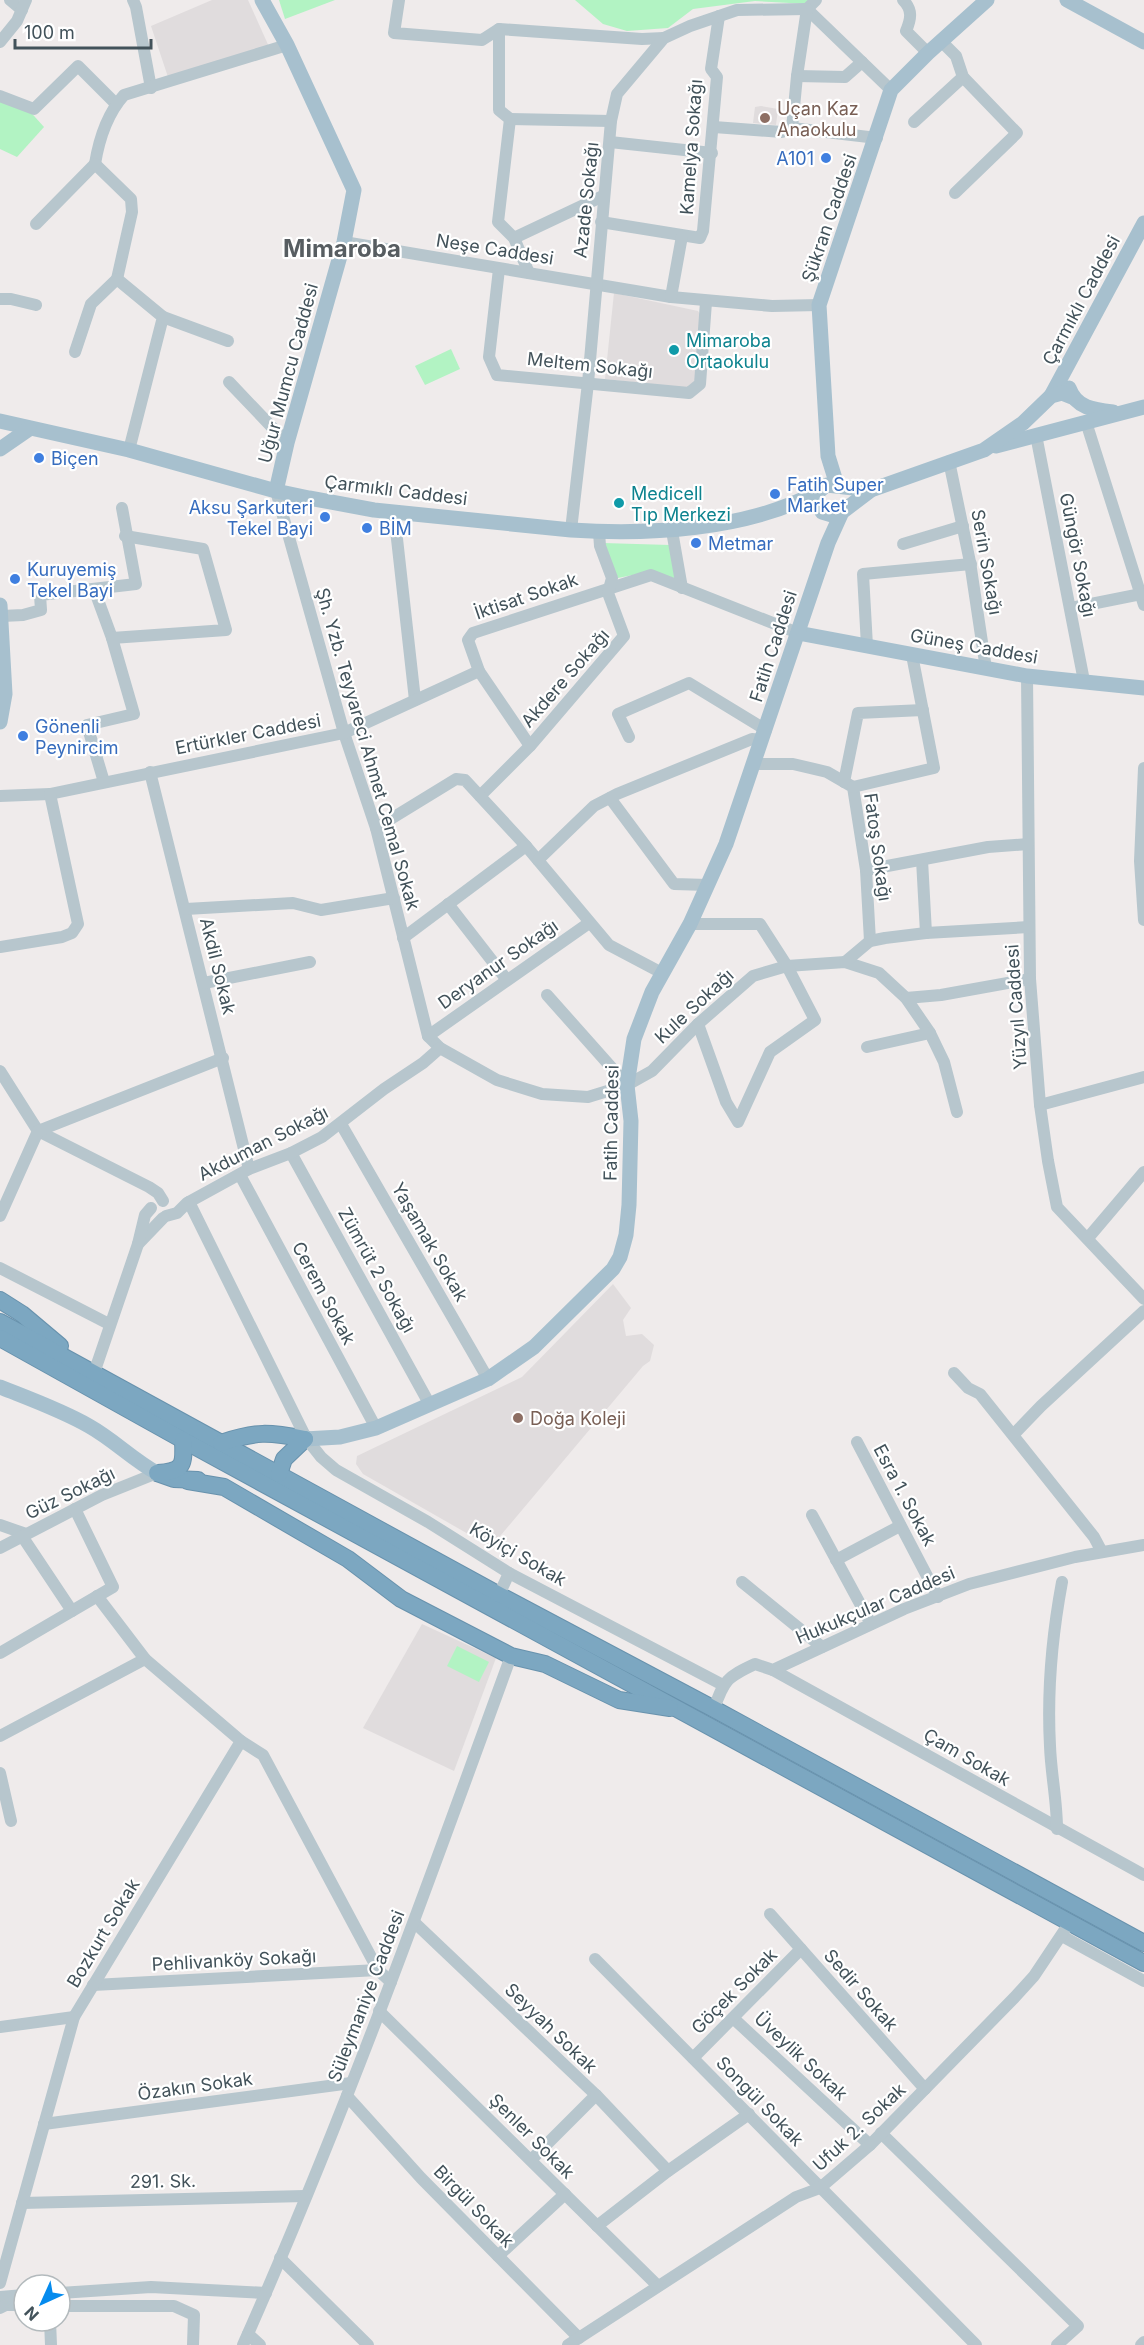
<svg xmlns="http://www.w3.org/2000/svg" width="1144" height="2345" viewBox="0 0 1144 2345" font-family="Inter,sans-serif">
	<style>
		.education { fill: #e0dcdd }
		.green { fill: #b2f3c3 }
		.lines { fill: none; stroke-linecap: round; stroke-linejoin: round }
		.highway-casing { stroke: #6892ad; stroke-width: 18 }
		.minor { stroke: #b7c6cd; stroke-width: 12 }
		.major { stroke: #a7c0ce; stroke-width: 15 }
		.highway { stroke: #7ca7c1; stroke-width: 16 }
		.education-dot { fill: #8d6e63; stroke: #fff; stroke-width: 2 }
		.shop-dot { fill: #3f7fe0; stroke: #fff; stroke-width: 2 }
		.culture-dot { fill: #0f9aa8; stroke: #fff; stroke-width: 2 }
		.labels { text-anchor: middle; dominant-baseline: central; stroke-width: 4.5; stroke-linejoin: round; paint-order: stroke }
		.education-label { font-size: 18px; fill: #785e54; stroke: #fff; text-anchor: start }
		.street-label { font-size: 18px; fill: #42525a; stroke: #fff }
		.shop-label { font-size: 18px; fill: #366cbe; stroke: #fff; text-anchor: start }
		.culture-label { font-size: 18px; fill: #0d838f; stroke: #fff; text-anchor: start }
		.district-label { font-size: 24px; font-weight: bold; fill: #575d61; stroke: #fff }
	</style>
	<rect width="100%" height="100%" fill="#efebeb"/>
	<g class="education">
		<polygon points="212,0 248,0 270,49 169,80 151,26"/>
		<polygon points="761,106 778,109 776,125 753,123 755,107"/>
		<polygon points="614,293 698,311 701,316 695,383 688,388 605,379"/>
		<polygon points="613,1284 631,1308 623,1320 626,1336 642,1334 654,1345 650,1361 643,1366 491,1547 363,1474 356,1464 357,1456 522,1377"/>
		<polygon points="422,1624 496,1658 454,1771 363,1728"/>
	</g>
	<g class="green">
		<polygon points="279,0 335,0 285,19"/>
		<polygon points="575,0 812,0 808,4 755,1 693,9 668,28 627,31 603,24"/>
		<polygon points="0,97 26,107 44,127 17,157 0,149"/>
		<polygon points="451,349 460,369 425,385 415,366"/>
		<polygon points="603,543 670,545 675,580 652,571 618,578"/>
		<polygon points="457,1646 489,1662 479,1682 447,1666"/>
	</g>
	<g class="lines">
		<g class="highway-casing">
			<g id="highway">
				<polyline points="0,1300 22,1314 60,1346"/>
				<polyline points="0,1322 499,1595 714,1709 1144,1943"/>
				<polyline points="0,1338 183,1440 1144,1963"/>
				<path d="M221,1443C256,1431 269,1432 305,1439"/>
				<polyline points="157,1473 174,1479 198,1480"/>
				<path d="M158,1473C185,1471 184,1464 183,1440"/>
				<polyline points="279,1474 284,1459 305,1439"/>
				<polyline points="188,1481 224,1487 348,1559 401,1599 511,1656 545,1664 619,1700 670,1708"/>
			</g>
		</g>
		<g class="minor">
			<polyline points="10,0 22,10"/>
			<polyline points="133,0 136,7 151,88"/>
			<polyline points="399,0 394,33 482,40 499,29 642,39 664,38"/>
			<path d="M903,0C913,10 911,19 906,31L928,53"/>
			<polyline points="807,9 891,90"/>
			<polyline points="807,9 816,0"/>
			<polyline points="499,29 499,110 510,119 498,222 514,238 529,273"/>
			<polyline points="941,41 956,56 963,77 1017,133 955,193"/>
			<polyline points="0,42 17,21 26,0"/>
			<polyline points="797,76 845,77 862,62"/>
			<polyline points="0,96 34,109 78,66 116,104"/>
			<polyline points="510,119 611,121"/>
			<polyline points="914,122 963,77"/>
			<polyline points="714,127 782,132 792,128 877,138"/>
			<polyline points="792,128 797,76 807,9"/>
			<polyline points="610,142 712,153"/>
			<path d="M95,164C99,139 108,113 124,95L287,45"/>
			<polyline points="95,164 131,199 132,212 117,279"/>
			<polyline points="601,222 700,238 703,231 717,77 711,69 719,16"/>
			<polyline points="36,224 95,164"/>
			<polyline points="514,238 603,196"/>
			<polyline points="344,242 671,297 772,306 819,305"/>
			<polyline points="499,269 489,357 497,375 689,393 700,384 706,302"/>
			<polyline points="117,279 163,317 129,450"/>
			<polyline points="671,297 682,236"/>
			<polyline points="0,299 11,299 36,305"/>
			<polyline points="163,317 228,341"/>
			<polyline points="75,352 91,304 117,279"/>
			<polyline points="229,382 287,443"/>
			<polyline points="1086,422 1144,605"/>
			<polyline points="1036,435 1084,681"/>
			<polyline points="949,461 970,562 986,669"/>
			<polyline points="276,491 344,733 376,828 428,1036 440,1048 497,1080 542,1094 588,1097 627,1085 652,1071 698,1024 753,976 787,966 845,962 879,973 906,998 930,1033 944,1062 957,1112"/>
			<polyline points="394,512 415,700"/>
			<polyline points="571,530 588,383 611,121 617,94 664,38 690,26 737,10 807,9"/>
			<polyline points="672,531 682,588"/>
			<polyline points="903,544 963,526"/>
			<polyline points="94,589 112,638"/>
			<polyline points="1071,608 1141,594"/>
			<polyline points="2,616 23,615 41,610 40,595 136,584 122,508"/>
			<polyline points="867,646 863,574 971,564"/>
			<polyline points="1027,676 1030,979 1040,1105 1048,1161 1057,1207 1144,1299"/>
			<polyline points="629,737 618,714 689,683 766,730"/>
			<polyline points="530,746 479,671 468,640 473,633 651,575 798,633"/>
			<polyline points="755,764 793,764 827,772 853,787 866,870 870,941"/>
			<polyline points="1144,768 1140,861 1144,920"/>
			<polyline points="150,772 249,1169"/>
			<polyline points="104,782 87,725 134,714 112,638 226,630 203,549 125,536"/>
			<polyline points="844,782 858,713 923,710"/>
			<polyline points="853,787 934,768 912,655"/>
			<polyline points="0,796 50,794 344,733 479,671"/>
			<polyline points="480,796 530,746 624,636 608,593 612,578 600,546 599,532"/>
			<polyline points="610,798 674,884 708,885"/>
			<polyline points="376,828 456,779 465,780 526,846 609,945 662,973"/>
			<polyline points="538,860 594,806 617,794 752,739 762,740"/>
			<polyline points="922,860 926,933"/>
			<polyline points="866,870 988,847 1028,844"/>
			<polyline points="448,904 507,980"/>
			<polyline points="186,909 293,903 321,910 394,898"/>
			<polyline points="690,924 760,924 787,966 815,1020 770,1052 738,1122 726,1102 698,1024"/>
			<polyline points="403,938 526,846"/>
			<polyline points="0,947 62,937 72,933 78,924 50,794"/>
			<polyline points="845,962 870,941 885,938 926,933 1029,927"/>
			<polyline points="204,983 310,962"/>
			<polyline points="547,995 627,1085"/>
			<polyline points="906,998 941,995 1030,979"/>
			<polyline points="428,1036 589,923"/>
			<polyline points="867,1047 930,1033"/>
			<polyline points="0,1071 38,1131 149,1187 158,1193 163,1201"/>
			<polyline points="1040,1105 1144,1077"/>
			<polyline points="341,1124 488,1379"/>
			<polyline points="291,1153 430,1405"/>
			<polyline points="240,1175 376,1428"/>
			<polyline points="189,1202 306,1438 321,1457 336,1470 428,1522 509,1573 723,1685"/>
			<polyline points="0,1216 38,1131 223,1058"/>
			<polyline points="166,1216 177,1213 187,1203 249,1169 291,1153 322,1137 384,1089 423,1063 440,1048"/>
			<polyline points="1088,1238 1144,1172"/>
			<polyline points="138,1244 163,1218"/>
			<polyline points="0,1268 109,1324"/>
			<polyline points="94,1373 138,1244 145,1215 151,1208"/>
			<polyline points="954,1373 968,1388 980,1394 1094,1537 1102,1552"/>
			<polyline points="1014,1434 1041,1406 1144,1311"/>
			<polyline points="857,1442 938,1597"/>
			<polyline points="812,1515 871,1624"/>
			<polyline points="0,1525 26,1534"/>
			<polyline points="22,1536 72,1611"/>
			<polyline points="0,1548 102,1495 157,1473"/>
			<polyline points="836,1560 900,1526"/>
			<polyline points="742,1582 822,1647"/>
			<polyline points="499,1595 509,1573"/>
			<polyline points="0,1653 113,1587 75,1509"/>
			<polyline points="773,1670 1144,1875"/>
			<path d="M714,1709C724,1680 727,1677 755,1664L773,1670L904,1609L969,1584L1075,1557L1144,1545"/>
			<polyline points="0,1736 145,1659"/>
			<polyline points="241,1741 263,1755 378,1970 391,1982"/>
			<polyline points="0,1773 11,1821"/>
			<path d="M1057,1829C1057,1801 1051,1774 1050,1746C1047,1691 1052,1636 1062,1582"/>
			<polyline points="770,1914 925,2089"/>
			<polyline points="415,1923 596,2095 531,2160"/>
			<polyline points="1062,1936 1144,1981"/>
			<polyline points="595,1959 976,2345"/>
			<polyline points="93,1985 378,1970"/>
			<polyline points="379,2011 658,2286"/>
			<polyline points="733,2018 870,2145"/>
			<polyline points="0,2027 74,2017"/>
			<polyline points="693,2058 801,1949"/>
			<polyline points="596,2095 668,2171"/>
			<polyline points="347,2096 421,2178 579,2338"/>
			<polyline points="44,2124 351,2083"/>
			<polyline points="881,2133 1078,2326 1057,2345"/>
			<polyline points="22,2203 305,2196"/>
			<polyline points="597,2226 668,2171 749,2114"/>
			<polyline points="498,2256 565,2194"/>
			<polyline points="280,2258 368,2345"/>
			<polyline points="0,2283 74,2017 241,1741 145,1659 97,1596"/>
			<polyline points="60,2293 151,2287 266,2293"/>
			<polyline points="0,2297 24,2295"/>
			<polyline points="60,2306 174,2306 194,2315 193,2345"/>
			<polyline points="0,2308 6,2305 24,2305"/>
			<polyline points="50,2321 51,2345"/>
			<polyline points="248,2334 260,2345"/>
			<path d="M243,2345C343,2120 427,1887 511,1656"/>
			<polyline points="568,2345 796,2197 820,2188 870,2145 1014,1998 1034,1976 1070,1922"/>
			<polyline points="1141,2345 1144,2342"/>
		</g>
		<g class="major">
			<polyline points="262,0 287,45 354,190 344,242 287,443 276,491"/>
			<polyline points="1067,0 1144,42"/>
			<path d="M1069,388C1076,408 1094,410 1113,412"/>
			<polyline points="1051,396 1144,223"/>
			<path d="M0,421L129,450L276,491L309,498L374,510L571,530C649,535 745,530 816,493C820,491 823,487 827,485L871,490"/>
			<polyline points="996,446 1144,407"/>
			<polyline points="0,449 29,429"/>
			<polyline points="837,485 828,456 819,305 891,90 928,53 987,0"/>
			<polyline points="818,492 817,502 822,512 832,515 842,512"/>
			<polyline points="0,605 5,694 0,722"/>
			<polyline points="798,633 1027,676 1144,688"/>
			<path d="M0,1387C30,1399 61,1410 89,1426C114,1440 133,1460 157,1473"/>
			<polyline points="305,1439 340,1437 376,1428 488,1379 534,1347 613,1269 620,1257 626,1235 629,1205 631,1121 627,1085 634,1039 652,992 690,924 726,844 828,543 842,512 871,490 984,450 1023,423 1051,396 1062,393 1072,397"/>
		</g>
		<use href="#highway" class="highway"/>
	</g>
	<g class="education-dot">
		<circle cx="765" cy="118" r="6"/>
		<circle cx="518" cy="1418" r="6"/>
	</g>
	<g class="shop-dot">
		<circle cx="826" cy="158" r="6"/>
		<circle cx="39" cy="458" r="6"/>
		<circle cx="775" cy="494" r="6"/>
		<circle cx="325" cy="517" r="6"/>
		<circle cx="367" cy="528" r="6"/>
		<circle cx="696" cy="543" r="6"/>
		<circle cx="15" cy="579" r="6"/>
		<circle cx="23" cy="736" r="6"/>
	</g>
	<g class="culture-dot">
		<circle cx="674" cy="350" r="6"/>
		<circle cx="619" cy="503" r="6"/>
	</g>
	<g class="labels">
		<g class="education-label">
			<text x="777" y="108">Uçan Kaz<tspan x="777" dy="21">Anaokulu</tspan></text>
			<text x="530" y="1418">Doğa Koleji</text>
		</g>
		<g class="street-label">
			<text transform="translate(691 147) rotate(-86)">Kamelya Sokağı</text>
			<text transform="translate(586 200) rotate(-84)">Azade Sokağı</text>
			<text transform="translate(829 218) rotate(-71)">Şükran Caddesi</text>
			<text transform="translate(495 249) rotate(9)">Neşe Caddesi</text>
			<text transform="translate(1081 300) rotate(-62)">Çarmıklı Caddesi</text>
			<text transform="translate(590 365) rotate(6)">Meltem Sokağı</text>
			<text transform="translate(288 373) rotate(-75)">Uğur Mumcu Caddesi</text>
			<text transform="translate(396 490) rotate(7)">Çarmıklı Caddesi</text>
			<text transform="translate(1078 555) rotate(79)">Güngör Sokağı</text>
			<text transform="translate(987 562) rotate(80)">Serin Sokağı</text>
			<text transform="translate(526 596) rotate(-19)">İktisat Sokak</text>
			<text transform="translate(773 646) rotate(-72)">Fatih Caddesi</text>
			<text transform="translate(974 646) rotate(10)">Güneş Caddesi</text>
			<text transform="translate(565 678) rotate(-49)">Akdere Sokağı</text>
			<text transform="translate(248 734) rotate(-11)">Ertürkler Caddesi</text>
			<text transform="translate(368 749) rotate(74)">Şh. Yzb. Teyyareci Ahmet Cemal Sokak</text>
			<text transform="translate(878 847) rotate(82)">Fatoş Sokağı</text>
			<text transform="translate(498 964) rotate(-35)">Deryanur Sokağı</text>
			<text transform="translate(218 966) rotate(76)">Akdil Sokak</text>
			<text transform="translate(694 1006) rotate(-43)">Kule Sokağı</text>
			<text transform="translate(1016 1007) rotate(-94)">Yüzyıl Caddesi</text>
			<text transform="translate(611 1123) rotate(-89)">Fatih Caddesi</text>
			<text transform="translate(263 1143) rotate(-27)">Akduman Sokağı</text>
			<text transform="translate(430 1242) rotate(60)">Yaşamak Sokak</text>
			<text transform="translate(377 1270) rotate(61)">Zümrüt 2 Sokağı</text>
			<text transform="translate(324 1293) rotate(62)">Cerem Sokak</text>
			<text transform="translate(70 1493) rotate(-26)">Güz Sokağı</text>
			<text transform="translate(905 1495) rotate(62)">Esra 1. Sokak</text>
			<text transform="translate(518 1554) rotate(30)">Köyiçi Sokak</text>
			<text transform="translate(875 1605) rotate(-23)">Hukukçular Caddesi</text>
			<text transform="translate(967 1757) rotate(30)">Çam Sokak</text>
			<text transform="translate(103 1933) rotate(-59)">Bozkurt Sokak</text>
			<text transform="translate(234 1960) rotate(-3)">Pehlivanköy Sokağı</text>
			<text transform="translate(861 1990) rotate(49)">Sedir Sokak</text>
			<text transform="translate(734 1991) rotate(-45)">Göçek Sokak</text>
			<text transform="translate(366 1996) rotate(-69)">Süleymaniye Caddesi</text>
			<text transform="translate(551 2028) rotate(44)">Seyyah Sokak</text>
			<text transform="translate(801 2056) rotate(43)">Üveylik Sokak</text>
			<text transform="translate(195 2086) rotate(-8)">Özakın Sokak</text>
			<text transform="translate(760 2101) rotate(46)">Songül Sokak</text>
			<text transform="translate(859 2127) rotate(-43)">Ufuk 2. Sokak</text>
			<text transform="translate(532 2136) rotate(45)">Şenler Sokak</text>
			<text transform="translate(163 2181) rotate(-1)">291. Sk.</text>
			<text transform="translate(474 2206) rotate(46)">Birgül Sokak</text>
		</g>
		<g class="shop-label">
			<text x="814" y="158" text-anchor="end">A101</text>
			<text x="51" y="458">Biçen</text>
			<text x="787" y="484">Fatih Super<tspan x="787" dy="21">Market</tspan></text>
			<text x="313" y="507" text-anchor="end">Aksu Şarkuteri<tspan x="313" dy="21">Tekel Bayi</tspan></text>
			<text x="379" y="528">BİM</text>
			<text x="708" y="543">Metmar</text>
			<text x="27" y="569">Kuruyemiş<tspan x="27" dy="21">Tekel Bayi</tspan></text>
			<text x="35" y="726">Gönenli<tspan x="35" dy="21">Peynircim</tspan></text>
		</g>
		<g class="culture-label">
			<text x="686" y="340">Mimaroba<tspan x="686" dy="21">Ortaokulu</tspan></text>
			<text x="631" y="493">Medicell<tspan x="631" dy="21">Tıp Merkezi</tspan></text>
		</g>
		<g class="district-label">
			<text x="342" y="248">Mimaroba</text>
		</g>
	</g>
	<g transform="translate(42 2303) rotate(225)"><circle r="28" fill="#ffffff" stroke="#b3babd" stroke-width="1.5"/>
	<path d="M0-4.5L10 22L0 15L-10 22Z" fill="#058bee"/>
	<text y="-9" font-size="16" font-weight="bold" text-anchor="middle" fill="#42525a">N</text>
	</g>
	<path d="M15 39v9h136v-9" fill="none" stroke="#42525a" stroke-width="3"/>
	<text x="24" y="39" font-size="18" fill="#42525a" stroke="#ffffff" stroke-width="4.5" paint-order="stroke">100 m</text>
</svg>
